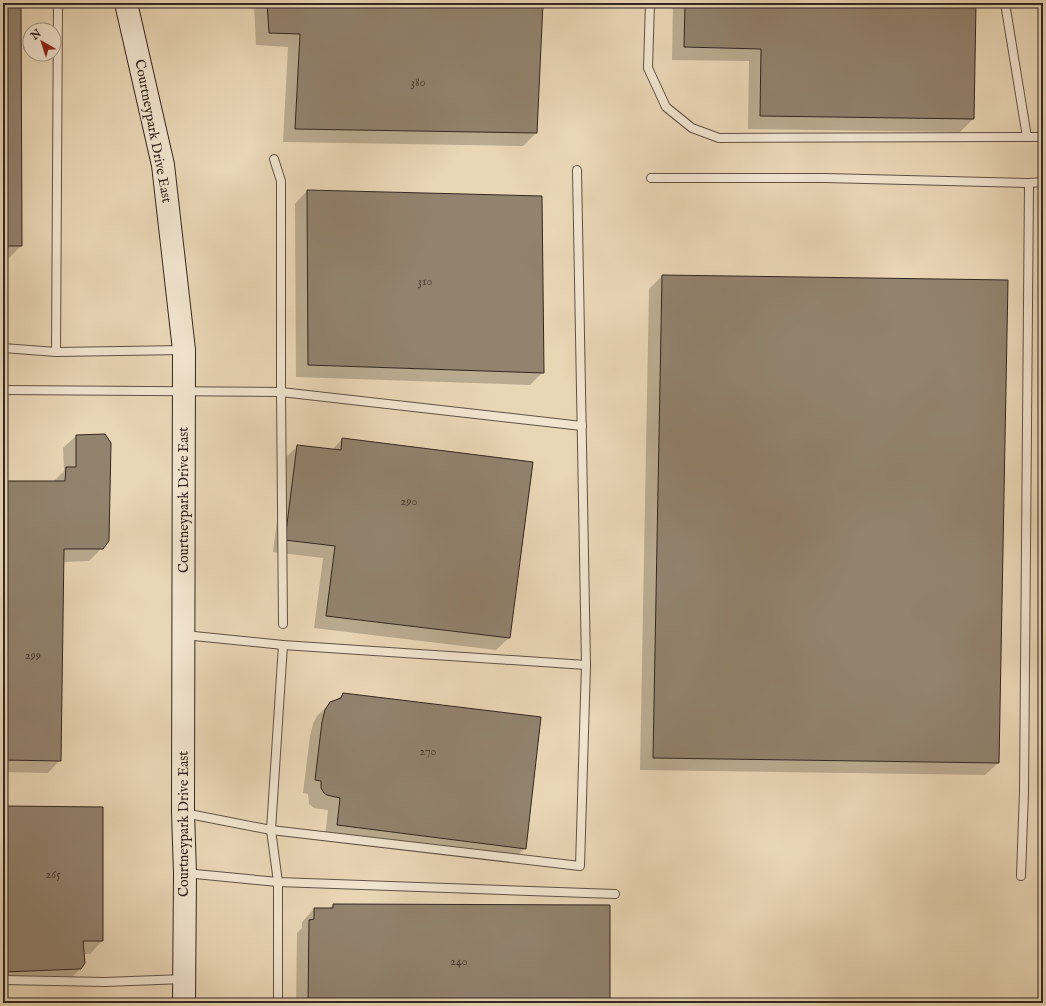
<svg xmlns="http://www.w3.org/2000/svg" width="1046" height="1006" viewBox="0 0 1046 1006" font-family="'IM FELL English',serif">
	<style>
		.shadow { fill: #0003 }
		.building { fill: #92826e; stroke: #332621 }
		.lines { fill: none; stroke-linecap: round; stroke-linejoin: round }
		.service-casing { stroke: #605246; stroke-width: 10 }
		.secondary-casing { stroke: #332621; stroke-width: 24 }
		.service { stroke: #f1e4cf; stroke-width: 8 }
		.secondary { stroke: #f1e4cf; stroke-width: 22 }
		.labels { text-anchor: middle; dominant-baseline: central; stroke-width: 3; stroke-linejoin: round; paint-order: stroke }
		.number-label { font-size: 12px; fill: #4b3d34 }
		.street-label { font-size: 14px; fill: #332621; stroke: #f1e4cf }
	</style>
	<rect width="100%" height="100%" fill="#e9d6b5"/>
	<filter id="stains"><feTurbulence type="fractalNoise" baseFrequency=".005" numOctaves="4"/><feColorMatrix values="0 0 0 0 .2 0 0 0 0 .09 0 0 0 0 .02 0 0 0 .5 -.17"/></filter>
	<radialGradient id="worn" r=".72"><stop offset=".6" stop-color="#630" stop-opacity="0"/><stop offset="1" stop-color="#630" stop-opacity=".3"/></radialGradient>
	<g class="shadow">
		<polygon points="3,3 19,3 21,246 8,259 3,259"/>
		<polygon points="254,3 542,3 536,133 523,146 283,142 288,47 256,45"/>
		<polygon points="673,3 975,3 973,119 960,132 748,129 749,61 672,60"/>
		<polygon points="307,191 543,372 530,385 296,377 295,204"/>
		<polygon points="662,276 998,763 985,775 640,770 649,289"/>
		<polygon points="76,436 102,548 89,561 63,562 60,760 48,773 3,772 3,482 54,481 64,471 63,448"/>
		<polygon points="342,439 509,638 496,650 314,628 323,558 273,552 285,458 298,446 332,450"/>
		<polygon points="343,694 525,848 512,861 325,837 328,810 314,808 309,804 308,794 303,793 310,736 313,724 317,716 330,703 335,701"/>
		<polygon points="3,807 102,941 90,954 83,954 80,969 67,982 3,984"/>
		<polygon points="333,905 609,1003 296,1003 297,933 302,928 302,922 314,909 329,909"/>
	</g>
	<g class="building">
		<polygon points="3,3 20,3 21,8 22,246 3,246"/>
		<polygon points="267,3 543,3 537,133 295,129 300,34 269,33"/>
		<polygon points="685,3 976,3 974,119 760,116 761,49 684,47"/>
		<polygon points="307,190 542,196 544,373 308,365"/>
		<polygon points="662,275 1008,280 999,763 653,758"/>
		<polygon points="105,434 111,443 109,541 103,549 64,549 61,761 3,760 3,481 65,481 66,467 76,467 76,435"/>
		<polygon points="342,438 533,462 510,638 326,616 335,546 285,540 297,445 341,450"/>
		<polygon points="343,693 541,717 526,849 337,825 340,798 327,795 324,793 321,788 321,781 315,780 322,722 325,710 330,702 341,698"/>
		<polygon points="3,806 103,807 103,941 83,941 85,963 81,969 3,972"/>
		<polygon points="333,904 610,905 610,1003 308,1003 309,920 314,919 314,908 333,908"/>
		<polygon points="664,999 942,1003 665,1003"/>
	</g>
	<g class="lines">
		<g class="service-casing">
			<g id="service">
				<polyline points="58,3 56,352 184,350"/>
				<polyline points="650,3 648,68 666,107 692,128 719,138 1043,137"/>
				<polyline points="1005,3 1027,137"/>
				<polyline points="274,159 281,181 281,392 283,624"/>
				<polyline points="651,178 825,178 1029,183 1043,182"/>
				<polyline points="3,348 56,352"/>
				<polyline points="3,390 281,392 582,426"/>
				<polyline points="184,635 283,645 586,665"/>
				<polyline points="184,813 271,830 580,866 586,665 577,170"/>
				<polyline points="185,873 278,882 615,894"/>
				<polyline points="1021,876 1024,791 1029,183"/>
				<polyline points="3,980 105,982 184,979"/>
				<polyline points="278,1003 278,882 271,830 283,645"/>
			</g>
		</g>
		<g class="secondary-casing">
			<polyline id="secondary" points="126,3 163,165 184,350 183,813 185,873 184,1003"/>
		</g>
		<use href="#service" class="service"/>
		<use href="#secondary" class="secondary"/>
	</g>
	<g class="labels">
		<g class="number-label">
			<text x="418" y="82">380</text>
			<text x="425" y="281">310</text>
			<text x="409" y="501">290</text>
			<text x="33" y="655">299</text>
			<text x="428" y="751">270</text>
			<text x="53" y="874">265</text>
			<text x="459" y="961">240</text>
		</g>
		<g class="street-label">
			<text transform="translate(153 131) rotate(79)">Courtneypark Drive East</text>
			<text transform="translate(184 500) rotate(-90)">Courtneypark Drive East</text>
			<text transform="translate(184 824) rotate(-90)">Courtneypark Drive East</text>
		</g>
	</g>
	<rect width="1046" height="1006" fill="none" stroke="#e9d6b5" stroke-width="16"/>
	<rect x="4" y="4" width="1038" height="998" fill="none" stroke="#332621" stroke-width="2"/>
	<rect x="8" y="8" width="1030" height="990" fill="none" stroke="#332621"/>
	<g transform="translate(42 42) rotate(321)"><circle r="19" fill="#f1e4cf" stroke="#a59889"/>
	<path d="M0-3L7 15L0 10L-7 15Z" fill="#8f2418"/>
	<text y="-6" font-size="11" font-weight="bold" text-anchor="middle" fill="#332621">N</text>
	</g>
	<rect width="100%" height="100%" filter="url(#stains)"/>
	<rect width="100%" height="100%" fill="url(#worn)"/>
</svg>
